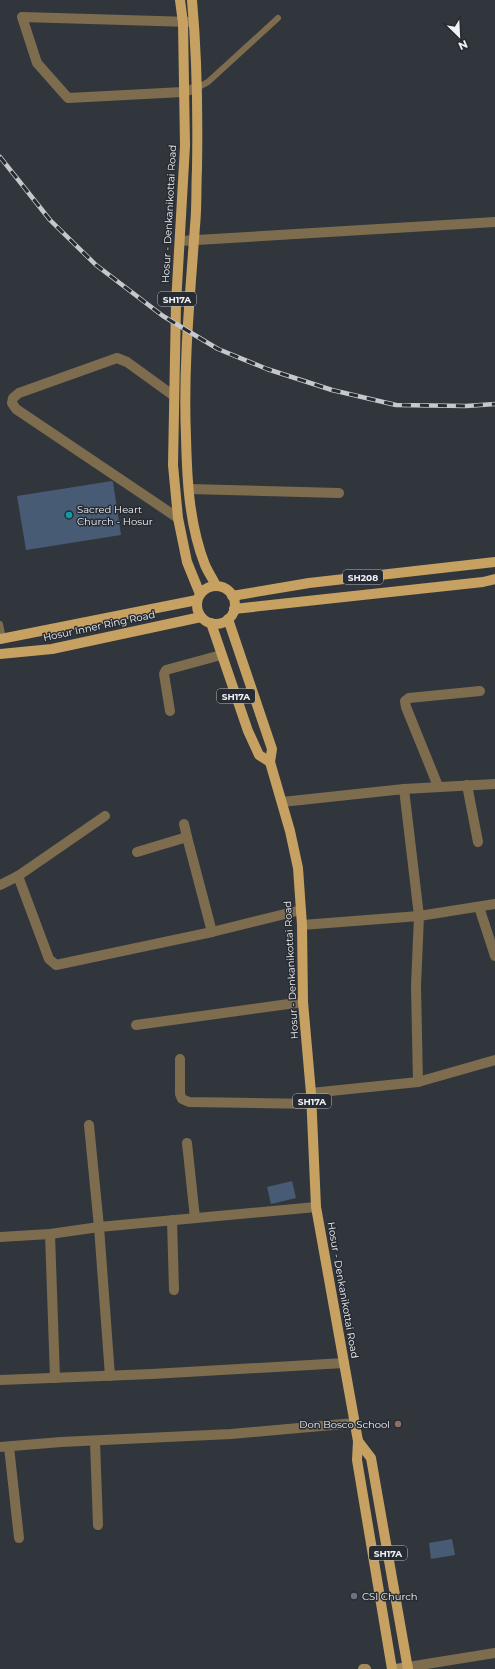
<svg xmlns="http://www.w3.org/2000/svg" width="495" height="1669" viewBox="0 0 495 1669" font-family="Montserrat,sans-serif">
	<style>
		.building { fill: #485b75 }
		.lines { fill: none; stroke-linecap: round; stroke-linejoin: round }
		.service { stroke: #7e6c4e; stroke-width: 6 }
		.minor { stroke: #7e6c4e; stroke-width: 10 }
		.secondary { stroke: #a78a5a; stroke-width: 10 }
		.primary { stroke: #c6a162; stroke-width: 10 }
		.rail-casing { stroke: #c5c9cd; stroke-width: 4.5 }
		.rail { stroke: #272b32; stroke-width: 3; stroke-dasharray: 9; stroke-linecap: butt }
		.culture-dot { fill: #0f9aa8; stroke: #272b32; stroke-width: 1.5 }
		.education-dot { fill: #8d6e63; stroke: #272b32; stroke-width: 1.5 }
		.worship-dot { fill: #6b7280; stroke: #272b32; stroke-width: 1.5 }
		.labels { text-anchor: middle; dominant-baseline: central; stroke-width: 3; stroke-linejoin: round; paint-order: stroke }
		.shield { fill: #272b32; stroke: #b3b6bb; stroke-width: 1 }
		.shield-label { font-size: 9px; font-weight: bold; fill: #eff2f6 }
		.street-label { font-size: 10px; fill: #eff2f6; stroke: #272b32 }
		.poi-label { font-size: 10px; fill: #eff2f6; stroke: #272b32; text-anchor: start }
	</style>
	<rect width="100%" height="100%" fill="#31363c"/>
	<g class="building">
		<polygon points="112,481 113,482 121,535 26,550 17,496"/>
		<polygon points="292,1181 296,1198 271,1204 267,1187"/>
		<polygon points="452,1539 455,1555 431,1559 429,1543"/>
	</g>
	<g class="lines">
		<g class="service">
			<polyline points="197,88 208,82 278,18"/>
			<polyline points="0,624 3,639"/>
		</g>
		<g class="minor">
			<polyline points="191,22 22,17 37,63 68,98 183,92 197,88"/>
			<polyline points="180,241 495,222"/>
			<polyline points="174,396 127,362 117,358 19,393 13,398 12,403 16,409 178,518"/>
			<polyline points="189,489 339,493"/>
			<polyline points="170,711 164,674 166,670 221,655"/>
			<polyline points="467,785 478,842"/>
			<polyline points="438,786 406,707 405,701 409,698 480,691"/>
			<polyline points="404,789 419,916 416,986 418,1082"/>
			<polyline points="282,802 404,789 495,784"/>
			<polyline points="184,824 187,837"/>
			<polyline points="137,852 187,837 212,932"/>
			<polyline points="18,876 49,959 56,965 212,932 301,910"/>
			<polyline points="0,885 18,876 105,816"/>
			<polyline points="479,907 495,956"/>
			<polyline points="302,925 419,916 495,904"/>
			<polyline points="136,1025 303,1002"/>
			<polyline points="180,1059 180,1094 182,1099 189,1102 312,1104"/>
			<polyline points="311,1093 418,1082 495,1060"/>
			<polyline points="89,1125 99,1227 110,1376"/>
			<polyline points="187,1143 195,1218"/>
			<polyline points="172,1220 174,1290"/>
			<polyline points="50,1234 55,1378"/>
			<polyline points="0,1237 50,1234 99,1227 316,1207"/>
			<polyline points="0,1380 152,1374 344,1363"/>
			<polyline points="95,1441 98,1525"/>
			<polyline points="0,1447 61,1442 231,1434 355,1423"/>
			<polyline points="9,1447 19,1538"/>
			<polyline points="408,1667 495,1653"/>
		</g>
		<g class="secondary">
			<polyline points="363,1669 366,1669"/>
			<polyline points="396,1669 408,1667"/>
		</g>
		<g class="primary">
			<polyline points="180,0 183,23 185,146 176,304 173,465 178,518 187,562 200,594"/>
			<path d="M192,0C197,56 198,112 197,169C196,188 197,207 195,226C190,297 183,366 186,437C187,480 189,524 205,565C208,572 213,579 216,586"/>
			<circle cx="216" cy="605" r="19"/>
			<polyline points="232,596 309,583 495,562"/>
			<polyline points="234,609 483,582 495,579"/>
			<polyline points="228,619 272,749 270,762 290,831 298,868 302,925 303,1002 311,1093 316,1207 358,1441 357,1460 392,1669"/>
			<polyline points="211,623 248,731 259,755 270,762"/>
			<polyline points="0,639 197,600"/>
			<polyline points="0,654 52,649 201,617"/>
			<polyline points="358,1441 371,1458 408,1669"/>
		</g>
		<g class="rail-casing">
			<polyline id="rail" points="0,157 50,220 96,265 163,316 218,349 267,369 332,390 396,405 466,406 495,404"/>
		</g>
		<use href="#rail" class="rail"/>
	</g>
	<circle class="culture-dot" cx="69" cy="515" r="4"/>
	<circle class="education-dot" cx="398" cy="1424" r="4"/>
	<circle class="worship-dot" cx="354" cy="1596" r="4"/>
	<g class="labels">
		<g class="shield">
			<rect x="158" y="292" width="38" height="14" rx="3"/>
			<rect x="343" y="570" width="40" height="14" rx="3"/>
			<rect x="217" y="689" width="38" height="14" rx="3"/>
			<rect x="293" y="1094" width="38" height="14" rx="3"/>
			<rect x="369" y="1546" width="38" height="14" rx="3"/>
		</g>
		<g class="shield-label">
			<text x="177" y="299">SH17A</text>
			<text x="363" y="577">SH208</text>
			<text x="236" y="696">SH17A</text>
			<text x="312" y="1101">SH17A</text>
			<text x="388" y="1553">SH17A</text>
		</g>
		<g class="street-label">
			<text transform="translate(169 214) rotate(-87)">Hosur - Denkanikottai Road</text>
			<text transform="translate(99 626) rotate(-12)">Hosur Inner Ring Road</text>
			<text transform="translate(291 970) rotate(-93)">Hosur - Denkanikottai Road</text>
			<text transform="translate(343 1290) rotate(80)">Hosur - Denkanikottai Road</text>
		</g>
		<g class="poi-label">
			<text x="77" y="509">Sacred Heart<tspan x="77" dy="12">Church - Hosur</tspan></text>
			<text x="390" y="1424" text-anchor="end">Don Bosco School</text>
			<text x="362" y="1596">CSI Church</text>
		</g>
	</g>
	<g transform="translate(459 36) rotate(156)" stroke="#272b32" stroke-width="3" paint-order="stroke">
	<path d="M0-3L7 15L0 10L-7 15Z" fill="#eff2f6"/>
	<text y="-6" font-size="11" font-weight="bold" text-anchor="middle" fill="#eff2f6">N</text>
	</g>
</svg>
